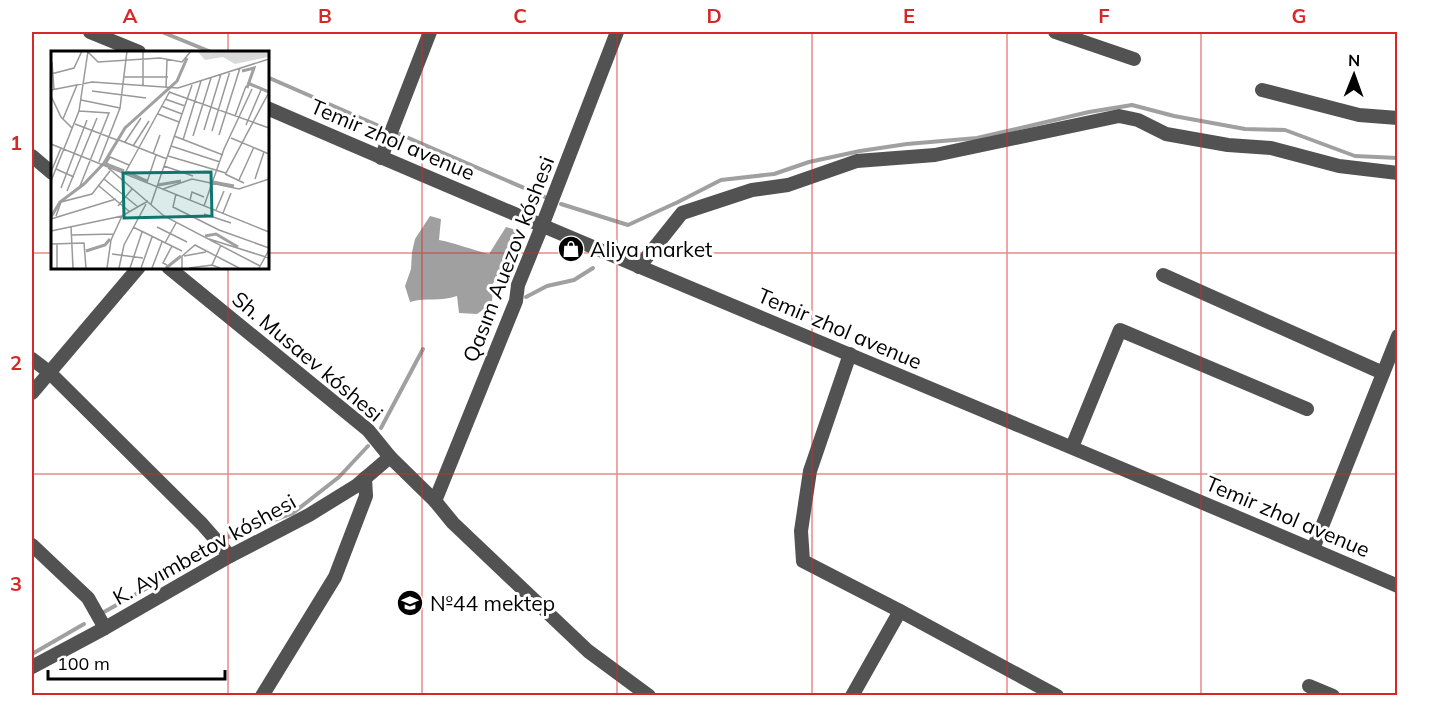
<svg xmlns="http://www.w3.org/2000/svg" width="1429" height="727" viewBox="0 0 1429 727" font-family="Mulish,sans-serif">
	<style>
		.water { fill: #a0a0a0 }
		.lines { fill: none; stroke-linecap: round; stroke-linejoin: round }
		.stream { stroke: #a0a0a0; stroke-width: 4 }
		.minor { stroke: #525252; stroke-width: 14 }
		.grid { fill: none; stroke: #d62828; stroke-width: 1.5; stroke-opacity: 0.55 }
		.labels { text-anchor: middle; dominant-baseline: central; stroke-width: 6; stroke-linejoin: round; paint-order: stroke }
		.street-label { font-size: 21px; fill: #000; stroke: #fff }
		.poi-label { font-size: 21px; fill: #000; stroke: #fff; text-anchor: start }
		.inset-river { fill: none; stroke: #a0a0a0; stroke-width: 3 }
		.inset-road { fill: none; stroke: #999; stroke-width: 1.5 }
		.view { fill: #0f766e; fill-opacity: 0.15; stroke: #0f766e; stroke-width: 3 }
		.inset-edge { fill: none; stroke: #000; stroke-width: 3 }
		.neatline { fill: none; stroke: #d62828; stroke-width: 2 }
		.grid-label { font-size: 20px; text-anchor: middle; font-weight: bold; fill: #d62828 }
	</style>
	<rect width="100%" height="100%" fill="#fff"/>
	<path class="water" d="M430,216L441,219L439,240C456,243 472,250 489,254L506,227L516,230C522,257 510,266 493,283L492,303L477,314L459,313L457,296C440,302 427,297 410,302L405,286L411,269L412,252L415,239Z"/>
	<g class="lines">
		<g class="stream">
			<polyline points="162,32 211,52"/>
			<polyline points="267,77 386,129"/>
			<polyline points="397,133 545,197"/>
			<polyline points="561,204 628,225 678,202 721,180 774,174 809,162 860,151 907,144 977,138 1089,112 1132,105 1174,116 1245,129 1285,130 1355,156 1398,158"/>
			<polyline points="526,297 547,286 574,280 593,268"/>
			<polyline points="381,428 423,349"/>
			<polyline points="228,537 293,513 339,477 368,446"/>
			<polyline points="104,612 165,578 209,547"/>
			<polyline points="32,654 84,624"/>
		</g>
		<g class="minor">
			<polyline points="90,32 139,52"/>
			<polyline points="1055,32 1134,59"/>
			<polyline points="1262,90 1359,115 1398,118"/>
			<path d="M267,108C642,271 1022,424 1398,586"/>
			<polyline points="32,156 52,173"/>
			<polyline points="381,158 430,32"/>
			<polyline points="168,267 368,430 390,457 435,501 453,523 588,651 649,696"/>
			<polyline points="639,267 682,213 752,190 788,185 857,161 935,155 1119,116 1138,120 1166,134 1228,145 1271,148 1339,166 1398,173"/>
			<polyline points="1163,275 1383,373"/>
			<polyline points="850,354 810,471 801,531 803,561 900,611 1057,696"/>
			<polyline points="32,359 49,372 202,524 230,556"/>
			<polyline points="32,393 139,267"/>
			<polyline points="1072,447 1120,330 1307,409"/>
			<polyline points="435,501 516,301 518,285 542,226 617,32"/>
			<polyline points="32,545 88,598 105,628"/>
			<polyline points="1313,549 1398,336"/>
			<polyline points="32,667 105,628 230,556 309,515 356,486 390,457"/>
			<polyline points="1309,686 1333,696"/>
			<polyline points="262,696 335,577 366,496 365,478"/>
			<polyline points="852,696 900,611"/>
		</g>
	</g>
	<path class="grid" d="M228,32V52M422,32V696M617,32V696M812,32V696M1007,32V696M1201,32V696M32,253H52M267,253H1398M228,267V696M32,474H1398"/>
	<defs>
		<g id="shop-disc" transform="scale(1.35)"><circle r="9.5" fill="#000" stroke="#fff"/><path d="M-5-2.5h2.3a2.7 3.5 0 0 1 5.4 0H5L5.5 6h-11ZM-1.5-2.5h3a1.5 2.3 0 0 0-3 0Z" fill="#fff"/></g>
		<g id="school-disc" transform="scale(1.35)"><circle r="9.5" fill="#000" stroke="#fff"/><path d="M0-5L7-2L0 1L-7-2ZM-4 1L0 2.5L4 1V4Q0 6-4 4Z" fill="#fff"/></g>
	</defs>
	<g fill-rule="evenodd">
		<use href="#shop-disc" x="571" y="249"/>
		<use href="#school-disc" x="410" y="603"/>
	</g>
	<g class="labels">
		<g class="street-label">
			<text transform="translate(393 139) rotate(23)">Temir zhol avenue</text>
			<text transform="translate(508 259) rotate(-69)">Qasım Auezov kóshesi</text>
			<text transform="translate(840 328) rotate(23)">Temir zhol avenue</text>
			<text transform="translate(308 356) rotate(40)">Sh. Musaev kóshesi</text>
			<text transform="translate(1288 516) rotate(23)">Temir zhol avenue</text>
			<text transform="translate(204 549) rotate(-29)">K. Ayımbetov kóshesi</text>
		</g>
		<g class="poi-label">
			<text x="590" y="249">Aliya market</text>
			<text x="430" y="603">№44 mektep</text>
		</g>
	</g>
	<g transform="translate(51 51)">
		<rect width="218" height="218" fill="#fff"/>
		<path d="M217,0V6L184,13L172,6L154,9L147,1Z" fill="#d9d9d9"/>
		<path class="inset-river" d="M191,20L203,17L196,37M199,33L218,41M55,113L73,120M76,121L96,130M162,131L183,135M107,134L130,130M0,166L9,151L33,133L53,112L74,77L126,30L136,7M154,185L165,183L187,196M35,200L54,194L59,188M115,217L130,205"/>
		<path class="inset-road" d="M92,0V35M37,1L47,11L109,7L131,11L140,0M1,11L3,39M0,23L23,17L31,0M73,26H117M115,37L116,8M0,39L41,31L127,37L218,8M41,40L95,47M118,41L218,77M0,45L10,66L21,77M114,48L134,55M30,49L69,57M110,55L131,63M28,60L58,62L29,135M107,63L128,71M184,65L195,35M12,68L26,34M24,73L66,89M195,74L210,39M153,79L170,23M161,80L179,20M168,84L189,17M123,85L172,104M142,85L160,27M180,87L218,103M68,89L116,108M132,89L150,30M74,91L90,67M0,93L218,181M82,95L98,70M120,95L169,111M102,103L109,84M117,105L175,122L217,43M48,111L69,57L76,0M78,114L59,106L54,114L113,165L209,215M113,115L142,125M5,118L23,126M0,121L10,97M74,122L119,40M174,123L193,132M53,128L87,156M204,128L213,101M188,129L203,96M0,130L28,60L37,0M96,131L105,104M48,135L79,161M10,137L36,69M112,138L141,128L188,138L218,128M16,140L46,67M125,143L122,156L168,179L218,197M139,149L141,141L153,146M100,153L141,34M67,155L81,138M153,155L173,98L201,38M165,159L173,140M172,162L180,142M153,163L180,172M5,165L10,151L41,143L59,120M0,168L65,148M20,175L22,217M82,176L131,200M106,176L136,191M0,180L71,165L97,150M20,184L63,183M158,188L218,207M114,192L125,172M0,193L33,192L35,217M6,193V217M61,203L92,207M133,205L155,201M116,214L112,212L121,195M161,214L170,194M56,217L60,189L71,165M68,217L73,194L95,153M79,217L91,181M90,217L101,186M101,217L111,191M131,217V205L144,194L188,217M138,217L161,214L169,217M208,217L218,199"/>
		<path class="view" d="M160,121L161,165L73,167L72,122Z"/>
		<rect width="218" height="218" class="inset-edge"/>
	</g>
	<rect width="1429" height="727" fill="none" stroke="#ffffff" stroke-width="66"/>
	<g transform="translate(1354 75) rotate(1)" stroke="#ffffff" stroke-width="4.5" paint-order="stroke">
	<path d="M0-4.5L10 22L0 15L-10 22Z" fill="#000000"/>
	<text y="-9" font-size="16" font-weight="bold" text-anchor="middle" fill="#000000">N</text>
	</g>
	<path d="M48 670v9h177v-9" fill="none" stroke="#000000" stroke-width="3"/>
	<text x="57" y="670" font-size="18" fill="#000000" stroke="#ffffff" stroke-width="4.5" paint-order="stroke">100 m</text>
	<rect x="33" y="33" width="1363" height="661" class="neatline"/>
	<g class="grid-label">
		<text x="130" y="23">A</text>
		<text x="325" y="23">B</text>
		<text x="520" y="23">C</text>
		<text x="714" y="23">D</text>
		<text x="909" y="23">E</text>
		<text x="1104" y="23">F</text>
		<text x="1299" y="23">G</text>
		<text x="16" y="150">1</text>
		<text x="16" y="370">2</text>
		<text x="16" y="591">3</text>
	</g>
</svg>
